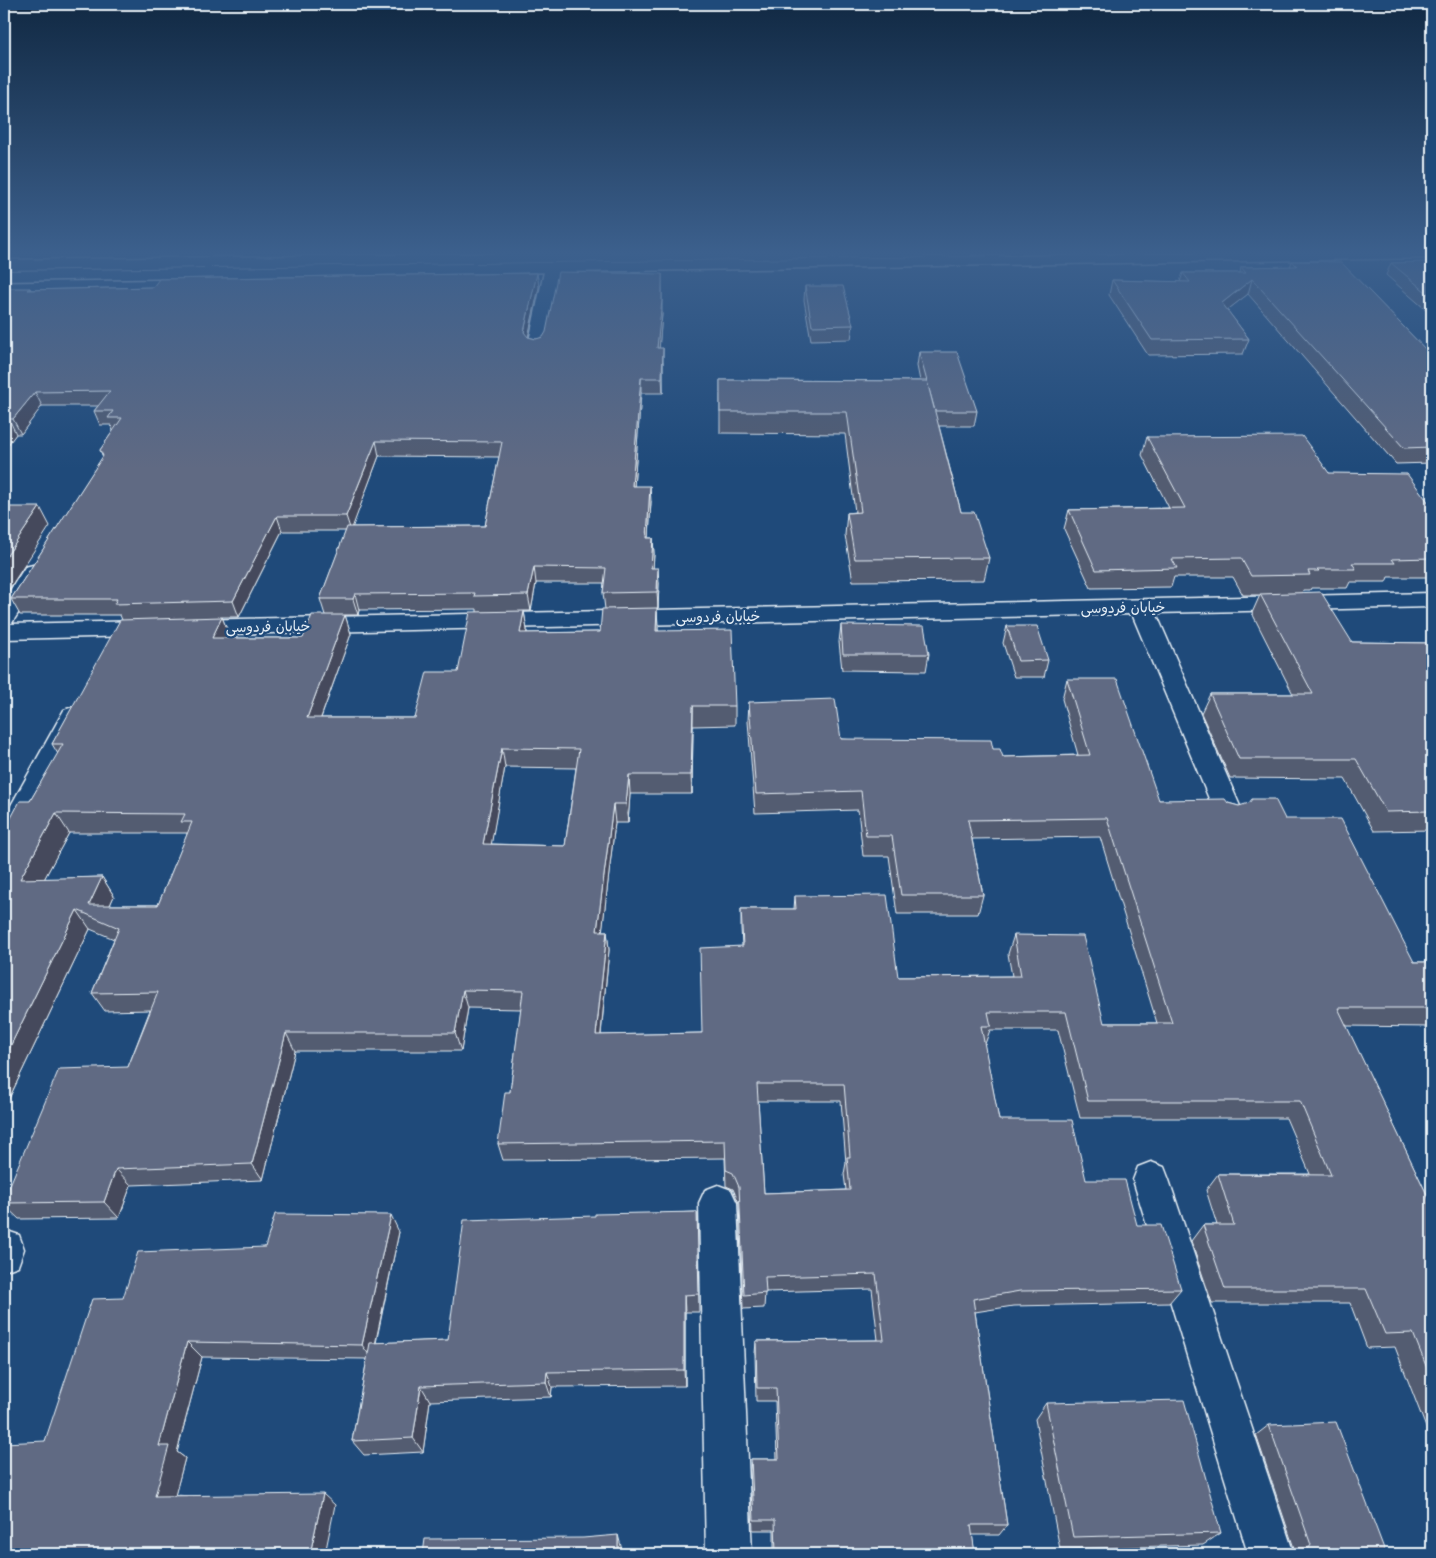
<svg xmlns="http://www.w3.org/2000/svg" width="1436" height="1558" viewBox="0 0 1436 1558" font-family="Mali,'Playpen Sans Arabic',sans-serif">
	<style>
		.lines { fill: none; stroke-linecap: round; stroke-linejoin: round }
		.street-casing { stroke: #e8f1f8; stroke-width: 3 }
		.secondary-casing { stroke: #e8f1f8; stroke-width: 3 }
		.highway-casing { stroke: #e8f1f8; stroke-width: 3 }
		.street { fill: #1f4a7a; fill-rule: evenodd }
		.secondary { fill: #1f4a7a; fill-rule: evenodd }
		.highway { fill: #1f4a7a; fill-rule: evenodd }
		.wall { fill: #535b71; stroke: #e8f1f8; fill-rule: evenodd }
		.shaded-wall { fill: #444a5c; stroke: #e8f1f8 }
		.building { fill: #616a83; stroke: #e8f1f8; fill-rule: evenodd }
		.labels { text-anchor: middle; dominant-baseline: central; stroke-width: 4.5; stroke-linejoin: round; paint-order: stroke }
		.street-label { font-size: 14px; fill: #e8f1f8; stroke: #1f4a7a }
	</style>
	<rect width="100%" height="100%" fill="#1f4a7a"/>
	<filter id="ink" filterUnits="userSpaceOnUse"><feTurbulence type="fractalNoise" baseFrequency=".02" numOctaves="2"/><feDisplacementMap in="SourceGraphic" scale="10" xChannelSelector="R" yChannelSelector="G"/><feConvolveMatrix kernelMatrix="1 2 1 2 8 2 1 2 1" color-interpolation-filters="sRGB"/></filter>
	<g filter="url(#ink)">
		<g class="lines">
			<g class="street-casing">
				<g id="street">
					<polygon points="553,262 558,264 561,267 546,346 543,350 537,351 531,350 528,346 545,267 548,264"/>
					<polygon points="33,565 41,567 44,572 12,623 8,624 1432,593 1432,607 1156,613 1243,813 1239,820 1229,823 1219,820 1215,813 1132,614 4,639 4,600 25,567"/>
					<polygon points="73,707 82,710 86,716 14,852 4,855 4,818 64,710"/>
					<polygon points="1151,1162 1164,1167 1169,1180 1294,1554 1248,1554 1133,1180 1138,1167"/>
					<polygon points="718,1185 731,1190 737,1203 752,1554 706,1554 699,1203 705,1190"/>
					<polygon points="4,1230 19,1235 24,1249 18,1266 4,1271"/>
				</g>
			</g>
			<g class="secondary-casing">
				<polygon id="secondary" points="1343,251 1432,251 1432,258 4,281 4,271"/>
			</g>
			<g class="highway-casing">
				<polygon id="highway" points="667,251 977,251 974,254 969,256 4,270 4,260"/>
			</g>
			<use href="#street" class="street"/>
			<use href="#secondary" class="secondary"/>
			<use href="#highway" class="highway"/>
		</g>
		<g class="wall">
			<polygon points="1292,261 1432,356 1432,463 1396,464 1248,294 1227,310 1249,339 1243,354 1148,355 1109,295 1112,280 1180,282 1183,273 1240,273 1241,267 1290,267"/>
			<polygon points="1432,262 1432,315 1386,275 1391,263"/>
			<path d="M537,273L539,287L528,337L536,339L662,314L659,348L663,362V393H641L634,486L651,501L649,538H653L654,554L653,568L659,583L658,608H657L658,630L735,706V725L693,726L692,794H630L628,823H615L602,931H607L609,950L601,1035L702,1033L742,946L741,928V909H794L795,896L898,977L1012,976L1008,954L1014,935L1104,1023H1157L1100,837L972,839L983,895L978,914H897L889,856H863L858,810L755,813L748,721L749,702L841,739L993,749L1003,757L1078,755L1062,699L1067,679L1159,800L1228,803L1285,819L1414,962H1432V1027L1346,1026L1432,1205V1443L1395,1347L1367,1348L1350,1303H1212L1191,1241L1203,1225H1217L1206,1190L1218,1174H1310L1286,1118H1080L1058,1030H990L985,1044H984L999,1120L1086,1180L1137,1225L1181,1289L1169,1303L1013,1306L975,1312L1007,1525L999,1535H972L975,1554H774V1530H753L750,1470L751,1459H777L775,1401H756L755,1354L756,1341L878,1340L872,1289L765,1292L764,1308L743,1309L739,1203L733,1189L726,1186L725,1158L503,1160L498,1144L510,1092L521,1009L468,1008L461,1051H295L263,1180L131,1185L119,1218L19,1219L4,1205V1199L128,1067L150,1010L105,1011L92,993L114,939L90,929L4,1109L30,801L58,754L52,744L122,620L120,615H20L11,599L103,457L100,450L113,431L111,425H100L94,411L98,406H42L21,434H16L4,450L30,288L31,290L153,287ZM379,456L499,457L485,526L352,527ZM282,531H346L320,599L325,615L303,638H229L230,637L222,617H239ZM536,583H604L603,593L605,609L600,632L527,633V630L524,611H531ZM477,609V612L458,672L415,718H321L351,634L345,615H358L359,610ZM505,767L576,768L565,846L491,844ZM69,833H187V835L158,905H110L114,896L102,877L44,879ZM758,1101H841L846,1163L844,1174L846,1190L764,1193Z"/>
			<polygon points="805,286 853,325 851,339 811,340 804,300"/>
			<polygon points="919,352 977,411 974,426 939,426 961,512 989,558 984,580 853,581 845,535 847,513 855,512 845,434 720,433 720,380 920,381 917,366"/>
			<polygon points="1147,437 1329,473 1432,507 1432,577 1388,577 1386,582 1350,582 1347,588 1311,588 1310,590 1303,590 1302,593 1352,642 1432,643 1432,830 1374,831 1345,779 1230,778 1201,713 1210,694 1293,694 1252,613 1260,595 1243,595 1233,577 1174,577 1171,587 1091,588 1064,529 1069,510 1169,508 1142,455"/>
			<polygon points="841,625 929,654 926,671 842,670 839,642"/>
			<polygon points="1007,626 1048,660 1044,677 1014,677 1003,643"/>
			<polygon points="697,1212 699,1312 685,1312 685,1386 552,1387 551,1397 430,1401 423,1452 364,1455 352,1441 367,1359 202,1357 177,1452 185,1458 175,1495 335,1505 4,1554 45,1441 123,1298 265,1247 399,1232 376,1343 448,1340 595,1216"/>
			<polygon points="1046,1403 1221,1533 1203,1545 1060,1549 1035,1419"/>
			<polygon points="1269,1425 1386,1554 1283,1554 1294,1548 1256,1435"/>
		</g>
		<g class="shaded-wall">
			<polygon points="537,273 539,287 526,346 524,332"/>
			<polygon points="662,274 662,314 658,363 657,348"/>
			<polygon points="1252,279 1248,294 1217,318 1222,303"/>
			<polygon points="663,348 663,393 662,378"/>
			<polygon points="641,378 641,393 633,501 632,486"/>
			<polygon points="35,392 42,406 21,434 13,419"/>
			<polygon points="9,419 16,434 4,450 4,426"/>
			<polygon points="376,441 379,456 351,531 346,516"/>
			<polygon points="650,486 651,501 648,554 647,538"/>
			<polygon points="40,507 50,526 4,597 4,560"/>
			<polygon points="277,516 282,531 239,617 233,601"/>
			<polygon points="653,538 654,554 652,584 651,568"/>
			<polygon points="534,567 536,583 531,611 528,595"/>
			<polygon points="658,568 659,583 658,608 657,592"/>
			<polygon points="355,594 359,610 358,615 353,599"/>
			<polygon points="657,608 658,627 657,650 656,631"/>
			<polygon points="524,611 527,630 523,652 520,633"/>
			<polygon points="345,615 351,634 314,737 307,718"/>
			<polygon points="222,617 230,637 220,657 212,638"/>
			<polygon points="4,687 6,691 4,695"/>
			<polygon points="693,706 693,726 692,794 691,775"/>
			<polygon points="502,748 505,767 488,863 483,844"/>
			<polygon points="629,775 630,794 628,823 626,804"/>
			<polygon points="613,804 615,823 600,950 597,931"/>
			<polygon points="56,813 69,833 34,898 20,879"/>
			<polygon points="102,877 114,896 103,921 89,905"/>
			<polygon points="77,910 90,929 4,1109 4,1059"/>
			<polygon points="607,931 609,950 599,1053 596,1035"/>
			<polygon points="463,990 468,1008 461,1051 455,1033"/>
			<polygon points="286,1033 295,1051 263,1180 252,1164"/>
			<polygon points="116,1169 131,1185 119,1218 104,1202"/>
			<polygon points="391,1215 399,1232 372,1359 362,1345"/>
			<polygon points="684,1295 685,1312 685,1386 684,1370"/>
			<polygon points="187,1342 202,1357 177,1452 185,1458 172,1507 155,1496 159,1446"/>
			<polygon points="547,1372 552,1387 551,1397 546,1382"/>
			<polygon points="421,1386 430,1401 423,1452 413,1438"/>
			<polygon points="323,1494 335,1505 325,1554 310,1554"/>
			<polygon points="618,1535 621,1546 621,1554 618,1554"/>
		</g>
		<g class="building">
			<polygon points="1292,261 1341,262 1432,356 1432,447 1404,448 1252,279 1222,303 1249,339 1152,340 1112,280 1190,282 1183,273 1246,273 1241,267 1297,266"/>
			<polygon points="1432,262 1432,297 1391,263"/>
			<polygon points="558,272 662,274 662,300 657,348 663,348 662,378 641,378 632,486 650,486 647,538 653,538 651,568 658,568 657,592 603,593 606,568 534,567 528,595 474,596 475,593 355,594 353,599 320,599 347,527 485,526 502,442 376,441 346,516 277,516 233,601 114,604 117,599 11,599 103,456 100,450 122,418 108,418 113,411 94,411 110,391 35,392 13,419 9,419 4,426 4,288 30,288 27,290 153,287 159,279 537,273 524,332 528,337 536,339 543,337 546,332"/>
			<polygon points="805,286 843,286 853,325 812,326"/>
			<polygon points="919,352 957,352 977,411 935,411"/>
			<polygon points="720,380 927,381 961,512 974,512 989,558 855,559 847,513 861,512 847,412 720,412"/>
			<polygon points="1302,436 1329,473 1407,474 1432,507 1432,558 1392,559 1395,563 1352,563 1356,569 1317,569 1319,571 1308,571 1310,575 1251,576 1241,558 1172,559 1177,568 1096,570 1069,510 1185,508 1147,437"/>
			<polygon points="4,507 40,507 4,560"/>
			<polygon points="1321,592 1352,642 1432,643 1432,811 1386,812 1356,759 1239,759 1210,694 1313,694 1260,594"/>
			<path d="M657,608L656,631L732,630L735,706H693L691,775H629L626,804H613L597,931H607L596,1035L702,1033L700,948L743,946L741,909H796L795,896L887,895L898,977L1021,976L1014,935L1083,936L1104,1023H1172L1107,818L968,820L983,895H901L892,836H866L861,791L756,794L749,702L835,699L841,739L991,740L993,749H1000L1003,757L1090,755L1067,679H1117L1159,800L1225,799L1228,803L1239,806L1249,803L1252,799H1275L1285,819H1341L1414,962H1432V1008H1338L1432,1205V1381L1413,1333L1385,1334L1366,1289H1225L1203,1225H1234L1218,1174L1331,1175L1300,1101H1088L1066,1012H988L991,1026H981L999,1120H1072L1086,1180H1125L1137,1225H1161L1181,1289L1020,1291L973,1299L1007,1525H971L975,1554H776L775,1520H754L751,1459H779L776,1388H757L756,1341L884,1340L876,1274L765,1277L766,1293L744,1295L739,1187L733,1173L726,1170L725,1141L498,1144L505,1092H510L523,991L463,990L455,1033H286L252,1164L116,1169L104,1202L4,1203V1199L59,1069L128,1067L158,992L92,993L119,928L77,910L4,1059V831L20,801H30L63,744H52L120,620L222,617L212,638H303L312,615H345L307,718H415L427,672H458L470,612L524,611L520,633L600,632L602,609ZM502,748L579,749L565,846L483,844ZM56,813L185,814L181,822H192L158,905H89L102,877L20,879ZM757,1084H844L850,1157H847L850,1190L764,1193Z"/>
			<polygon points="841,625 924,626 929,654 843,654"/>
			<polygon points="1007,626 1037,626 1048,660 1018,661"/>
			<polygon points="697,1212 699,1294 684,1295 684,1370 547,1372 546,1382 421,1386 413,1438 352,1441 370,1343 448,1340 464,1220 595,1216 595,1214"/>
			<polygon points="275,1214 391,1215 362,1345 187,1342 159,1446 169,1446 155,1496 323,1494 310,1554 4,1554 4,1443 45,1441 92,1299 123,1298 138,1252 265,1247"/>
			<polygon points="1184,1400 1221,1533 1073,1537 1046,1403"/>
			<polygon points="1336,1422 1386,1554 1297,1554 1295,1548 1309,1548 1311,1545 1269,1425"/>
			<polygon points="618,1535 618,1554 423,1554 425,1539 583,1538"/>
		</g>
	</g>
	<linearGradient id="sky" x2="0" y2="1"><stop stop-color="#112943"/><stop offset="0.54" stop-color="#3c608d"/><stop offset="1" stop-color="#3c608d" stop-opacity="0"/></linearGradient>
	<rect width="1436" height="469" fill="url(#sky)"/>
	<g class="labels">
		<g class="street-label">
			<text transform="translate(1123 607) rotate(-1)">خیابان فردوسی</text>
			<text transform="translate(718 616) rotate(-1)">خیابان فردوسی</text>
			<text transform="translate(268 626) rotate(-1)">خیابان فردوسی</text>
		</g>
	</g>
	<rect width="1436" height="1558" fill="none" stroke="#1f4a7a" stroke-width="20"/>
	<rect x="10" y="10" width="1416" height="1538" fill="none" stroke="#e8f1f8" stroke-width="2" filter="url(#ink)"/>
</svg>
